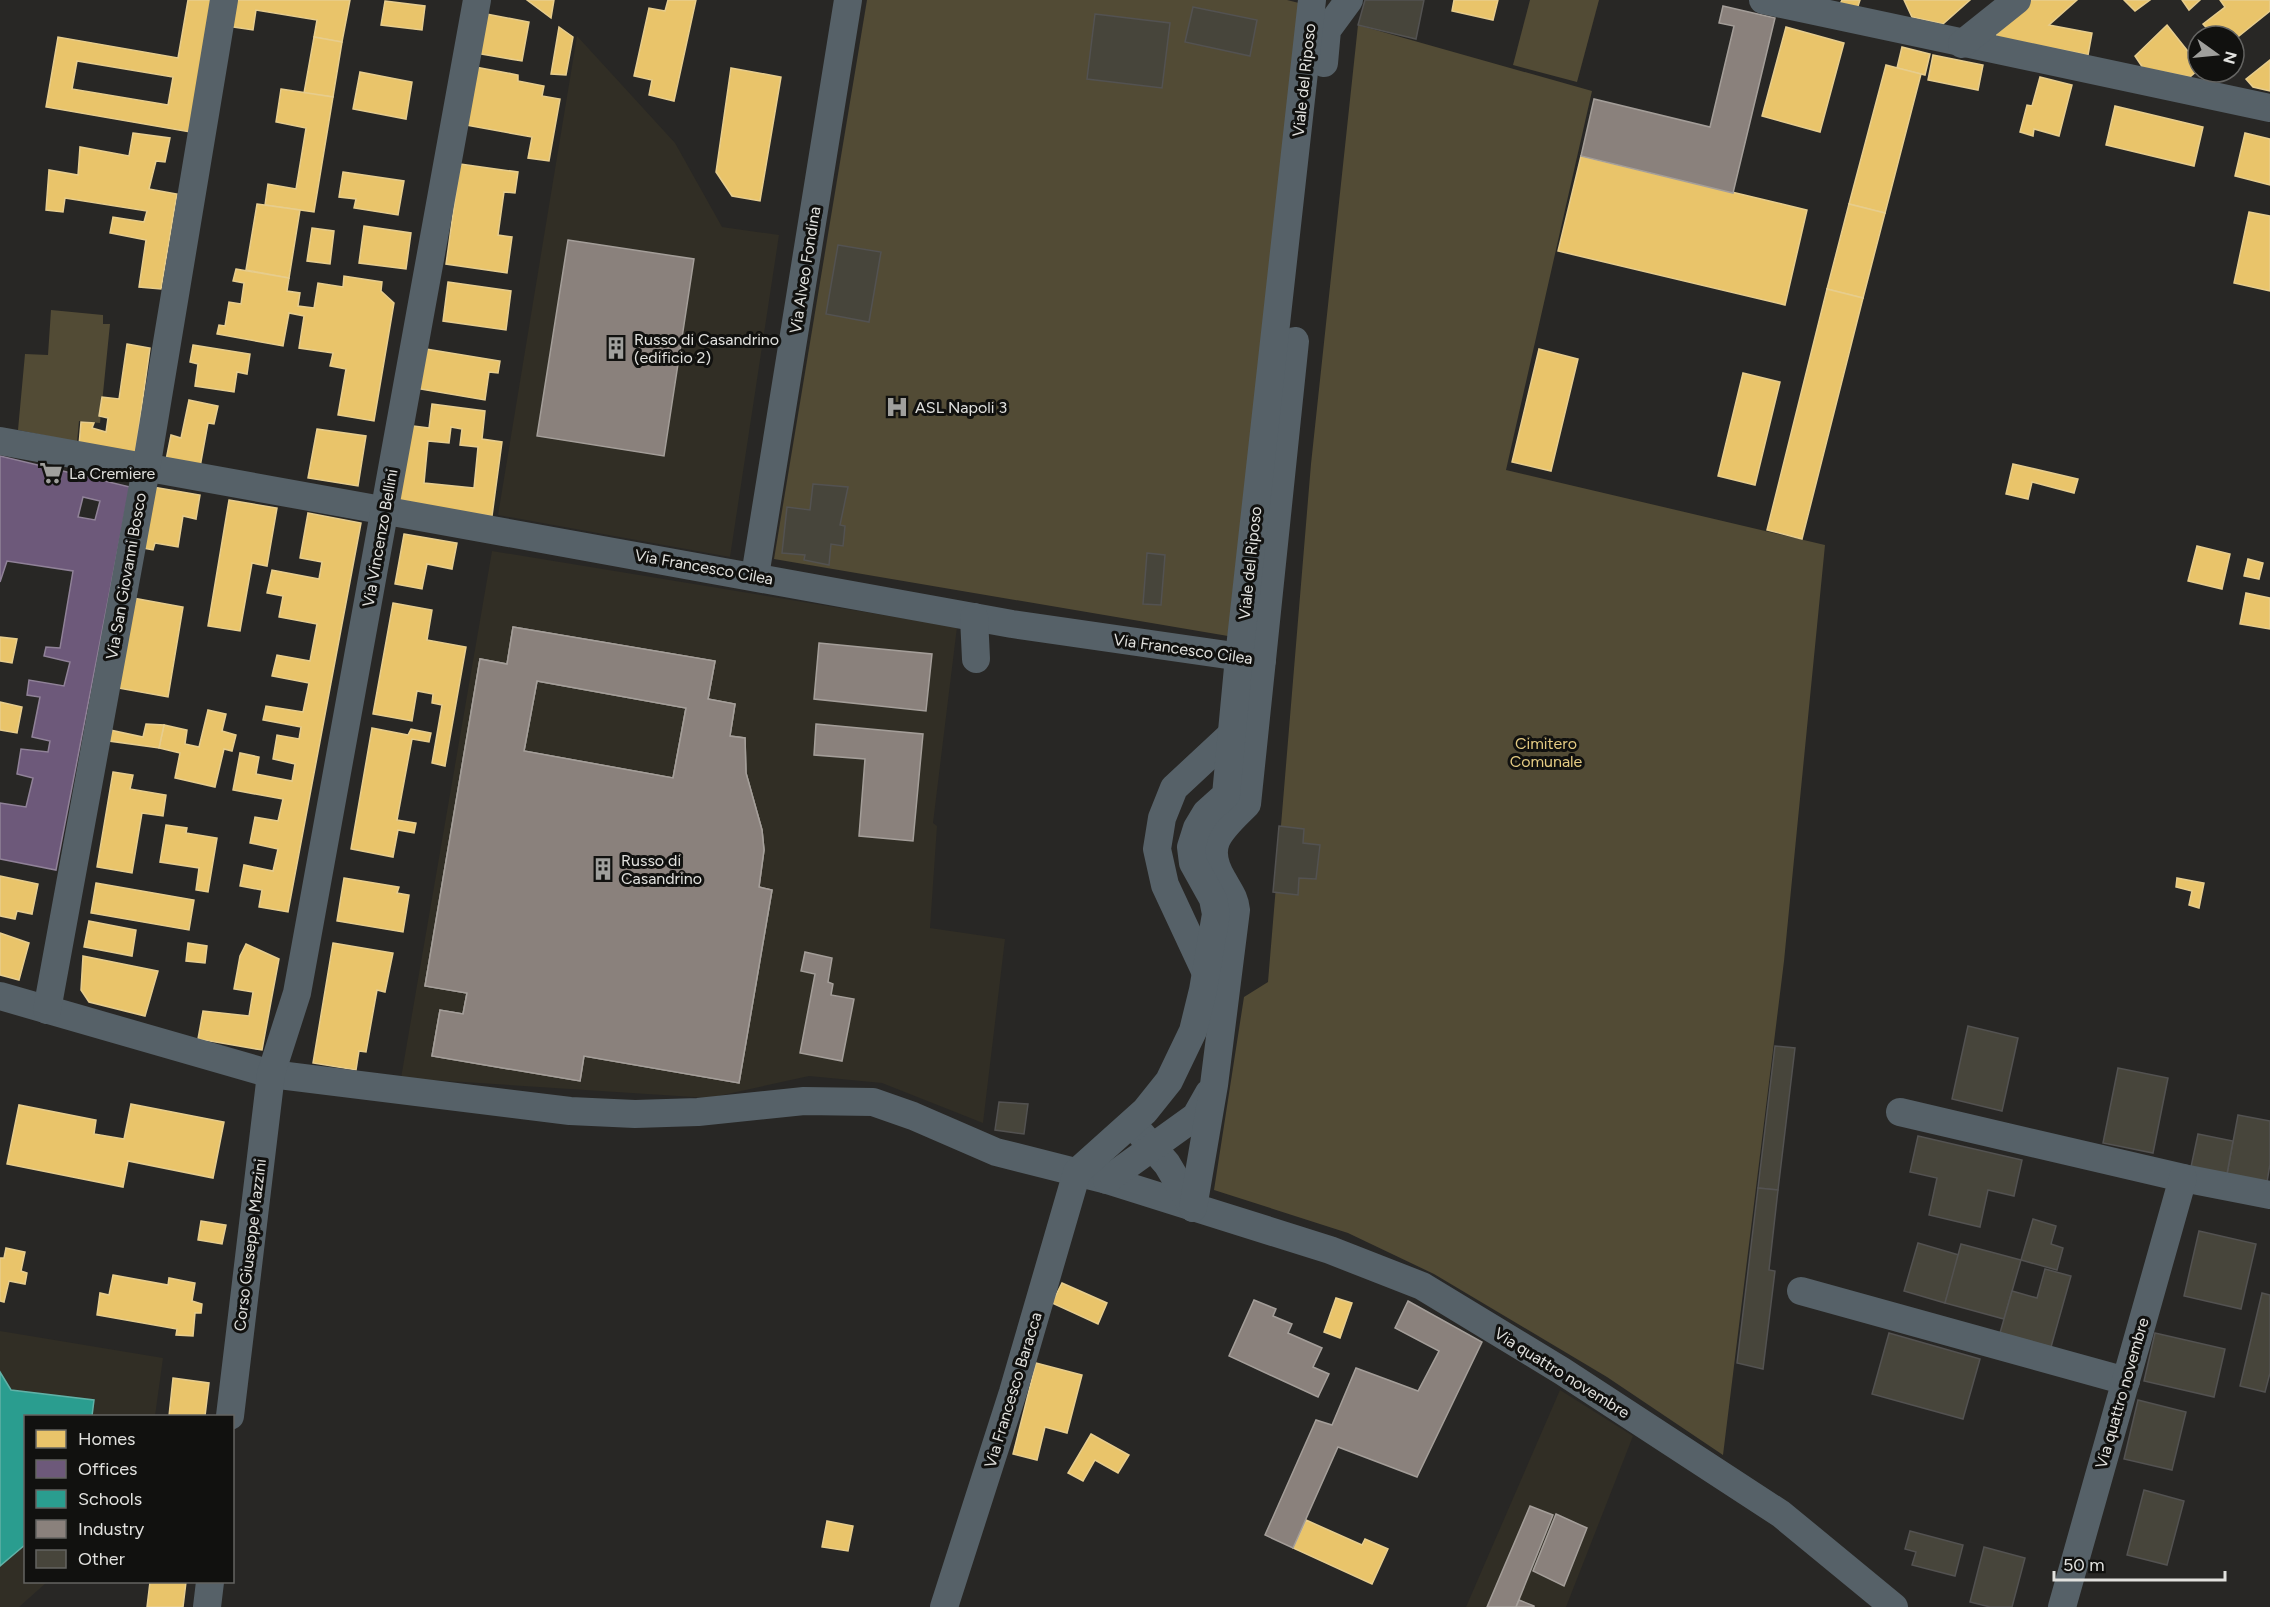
<svg xmlns="http://www.w3.org/2000/svg" width="2270" height="1607" viewBox="0 0 2270 1607" font-family="Figtree,sans-serif">
	<style>
		.built { fill: #312e25 }
		.green { fill: #524b35 }
		.homes { fill: #e9c46a; stroke: #e7cd8d; stroke-width: 1.5; fill-rule: evenodd }
		.offices { fill: #6d597a; stroke: #908298; stroke-width: 1.5; fill-rule: evenodd }
		.schools { fill: #2a9d8f; stroke: #61b1a7; stroke-width: 1.5 }
		.industry { fill: #8a817c; stroke: #a49e99; stroke-width: 1.5; fill-rule: evenodd }
		.building { fill: #47453b; stroke: #535251; stroke-width: 1.5 }
		.lines { fill: none; stroke-linecap: round; stroke-linejoin: round }
		.minor { stroke: #566168; stroke-width: 28 }
		.labels { text-anchor: middle; dominant-baseline: central; stroke-width: 6; stroke-linejoin: round; paint-order: stroke }
		.street-label { font-size: 16px; fill: #e1e1de; stroke: #11110f }
		.poi-label { font-size: 16px; fill: #e1e1de; stroke: #11110f; text-anchor: start }
		.park-label { font-size: 16px; fill: #e4cb83; stroke: #11110f }
	</style>
	<rect width="100%" height="100%" fill="#282725"/>
	<g class="built">
		<polygon points="577,36 675,143 722,227 779,235 730,557 498,515"/>
		<polygon points="492,551 957,627 933,823 937,826 930,928 1005,939 983,1123 882,1083 809,1076 709,1098 401,1078"/>
		<polygon points="0,1331 163,1358 155,1416 26,1416 26,1582 47,1582 19,1607 0,1607"/>
		<polygon points="1560,1390 1633,1436 1566,1607 1466,1607"/>
	</g>
	<g class="green">
		<polygon points="867,0 1287,0 1299,3 1228,636 774,559"/>
		<polygon points="1530,0 1599,0 1577,82 1513,65"/>
		<polygon points="1358,25 1592,91 1506,470 1825,545 1784,961 1723,1455 1607,1377 1434,1274 1348,1233 1214,1190 1244,997 1268,982 1311,464"/>
		<polygon points="51,310 103,315 103,324 110,324 100,423 79,421 77,442 18,430 25,354 48,355"/>
	</g>
	<g class="homes">
		<path d="M188,0H213L190,132L46,107L58,37L178,58ZM77,61L173,77L168,105L72,89Z"/>
		<polygon points="231,0 350,0 342,42 314,37 317,20 256,10 253,30 227,26"/>
		<polygon points="527,0 554,0 551,18"/>
		<polygon points="668,0 696,0 674,101 649,95 652,80 634,76 649,8 665,11"/>
		<polygon points="1454,0 1498,0 1493,20 1452,11"/>
		<polygon points="1842,0 1860,0 1857,9 1840,4"/>
		<polygon points="1904,0 1970,0 1943,24 1912,17"/>
		<polygon points="2030,0 2077,0 2049,25 2092,33 2088,55 1996,37 2000,23"/>
		<polygon points="2124,0 2150,0 2135,11"/>
		<polygon points="2182,0 2200,0 2189,10"/>
		<polygon points="2220,0 2270,0 2270,11 2234,40 2234,36 2214,36 2203,24 2225,7"/>
		<polygon points="385,1 425,6 422,30 381,25"/>
		<polygon points="476,12 529,22 522,61 469,52"/>
		<polygon points="2167,25 2198,64 2198,70 2190,77 2143,68 2135,56"/>
		<polygon points="559,27 573,37 566,75 551,74"/>
		<polygon points="1786,27 1844,43 1820,132 1762,116"/>
		<polygon points="314,37 342,42 333,97 304,93"/>
		<polygon points="1902,47 1930,54 1925,75 1897,68"/>
		<polygon points="1933,55 1983,65 1978,90 1928,80"/>
		<polygon points="2270,60 2270,91 2253,87 2246,79"/>
		<polygon points="1886,65 1921,74 1885,213 1849,204"/>
		<polygon points="470,66 518,75 518,81 544,86 542,96 560,99 549,161 528,158 532,137 460,124"/>
		<polygon points="731,68 781,77 760,201 732,196 716,172"/>
		<polygon points="360,72 412,82 406,119 353,109"/>
		<polygon points="2040,77 2072,85 2059,136 2034,129 2033,136 2020,132 2027,105 2032,106"/>
		<polygon points="281,89 333,97 314,212 265,205 268,184 296,189 306,128 276,122"/>
		<polygon points="2115,106 2203,127 2194,166 2106,145"/>
		<polygon points="133,133 170,138 165,162 156,161 149,189 177,194 161,289 139,287 146,240 110,233 113,217 144,222 147,211 65,198 63,212 46,210 49,170 78,175 80,147 129,156"/>
		<polygon points="2245,133 2270,139 2270,185 2235,176"/>
		<polygon points="1581,156 1807,210 1785,305 1558,251"/>
		<polygon points="460,164 518,172 515,193 504,192 498,235 512,237 507,273 446,264"/>
		<polygon points="343,172 404,181 398,215 354,208 356,199 339,197"/>
		<polygon points="257,204 300,210 289,278 246,270"/>
		<polygon points="1849,204 1885,213 1863,298 1827,289"/>
		<polygon points="2249,212 2270,216 2270,291 2234,283"/>
		<polygon points="364,226 411,233 406,269 359,263"/>
		<polygon points="312,228 334,231 330,264 307,261"/>
		<polygon points="236,269 289,278 287,291 300,293 298,306 314,308 318,283 343,287 344,276 382,282 381,291 394,303 374,421 338,415 346,369 330,366 333,353 299,348 304,316 289,313 283,346 217,334 219,325 225,326 229,302 241,304 244,283 233,281"/>
		<polygon points="448,282 511,291 506,330 443,321"/>
		<polygon points="1827,289 1863,298 1802,539 1767,530"/>
		<polygon points="127,344 150,348 135,454 79,445 81,422 94,423 92,428 106,432 108,418 99,416 102,397 119,399"/>
		<polygon points="193,345 250,354 247,374 237,372 234,392 195,386 198,364 190,362"/>
		<polygon points="426,349 500,361 498,373 489,372 485,400 420,389"/>
		<polygon points="1539,349 1578,359 1551,471 1512,462"/>
		<polygon points="1743,373 1780,382 1755,485 1718,476"/>
		<polygon points="189,400 218,406 214,424 208,423 200,467 166,460 171,435 181,438"/>
		<path d="M432,404L485,411L482,439L502,442L492,516L395,503L406,425L429,428ZM451,427L462,429L460,445L478,447L474,488L424,483L428,441L449,443Z"/>
		<polygon points="317,429 366,436 358,486 308,478"/>
		<polygon points="2013,464 2078,479 2074,493 2032,482 2028,499 2006,494"/>
		<polygon points="147,486 200,495 196,519 183,516 178,547 155,543 153,550 137,547"/>
		<polygon points="229,500 277,508 267,566 252,563 240,631 208,626"/>
		<polygon points="308,513 361,523 288,912 259,907 262,890 240,886 244,865 273,871 278,849 250,843 255,817 278,821 283,799 233,790 240,753 259,757 256,774 292,781 295,764 273,759 277,735 299,739 301,727 263,720 266,706 303,712 309,683 272,676 277,655 310,661 317,624 279,617 283,596 267,593 272,570 319,579 322,562 300,558"/>
		<polygon points="404,534 457,543 452,569 427,564 422,589 395,584"/>
		<polygon points="2197,546 2230,554 2222,589 2188,581"/>
		<polygon points="2248,559 2263,563 2259,579 2244,576"/>
		<polygon points="2246,593 2270,598 2270,629 2240,624"/>
		<polygon points="133,598 183,607 168,697 118,688"/>
		<polygon points="393,603 432,610 427,640 466,647 445,766 432,763 442,705 432,703 433,694 417,691 412,721 373,714"/>
		<polygon points="0,637 17,639 12,663 0,661"/>
		<polygon points="0,702 22,707 17,733 0,730"/>
		<polygon points="208,710 226,714 222,731 236,735 232,751 224,749 215,787 175,778 180,753 159,748 164,725 187,730 185,744 199,747"/>
		<polygon points="146,724 164,725 159,748 109,741 110,730 143,737"/>
		<polygon points="372,728 408,735 411,729 431,733 429,742 412,739 397,820 416,823 414,833 398,830 393,857 351,849"/>
		<polygon points="113,772 133,775 130,789 166,795 163,816 142,813 132,873 97,867"/>
		<polygon points="166,825 187,828 186,833 217,838 208,892 196,890 199,868 160,862"/>
		<polygon points="0,876 38,884 32,914 17,911 15,919 0,916"/>
		<polygon points="344,878 399,887 397,893 409,895 403,932 337,921"/>
		<polygon points="2177,878 2204,883 2199,908 2189,905 2192,891 2176,887"/>
		<polygon points="96,883 194,900 189,930 91,913"/>
		<polygon points="89,921 136,930 132,956 84,947"/>
		<polygon points="0,933 29,943 19,980 0,975"/>
		<polygon points="188,943 207,946 205,963 186,961"/>
		<polygon points="333,943 393,953 385,992 377,990 366,1052 359,1051 356,1070 313,1063"/>
		<polygon points="246,944 279,959 262,1050 198,1039 203,1011 249,1016 253,992 234,989 240,956"/>
		<polygon points="83,956 158,971 145,1016 89,1002 81,990"/>
		<polygon points="131,1104 224,1122 213,1178 128,1161 123,1187 7,1164 19,1105 96,1120 94,1134 124,1139"/>
		<polygon points="201,1221 226,1225 222,1244 198,1240"/>
		<polygon points="6,1248 25,1252 21,1271 27,1273 25,1284 9,1281 4,1302 0,1301 0,1258 4,1258"/>
		<polygon points="113,1275 168,1285 169,1278 195,1283 192,1301 202,1304 201,1313 195,1313 193,1336 176,1335 177,1329 97,1315 100,1293 109,1295"/>
		<polygon points="1062,1283 1107,1303 1098,1324 1052,1303"/>
		<polygon points="1336,1298 1352,1303 1340,1338 1324,1332"/>
		<polygon points="1036,1363 1082,1375 1067,1433 1045,1427 1037,1460 1013,1454"/>
		<polygon points="173,1378 209,1383 205,1416 169,1416"/>
		<polygon points="1091,1434 1129,1455 1118,1473 1095,1460 1083,1481 1068,1473"/>
		<polygon points="1306,1520 1362,1545 1365,1539 1388,1549 1372,1584 1293,1548"/>
		<polygon points="827,1521 853,1526 848,1551 822,1547"/>
		<polygon points="150,1582 186,1582 183,1607 147,1607"/>
	</g>
	<path class="offices" d="M0,456L130,487L56,870L0,859V803L26,807L33,778L17,774L21,749L48,752L50,741L32,737L40,697L27,695L29,680L64,686L70,662L44,656L46,647L60,648L73,571L7,561L0,582ZM83,497L100,501L95,520L78,517Z"/>
	<polygon class="schools" points="0,1372 11,1390 94,1400 92,1416 26,1416 26,1544 0,1566"/>
	<g class="industry">
		<polygon points="1723,6 1775,18 1733,193 1581,156 1594,99 1710,127 1734,26 1719,23"/>
		<polygon points="568,240 694,259 664,456 537,436"/>
		<path d="M513,627L715,661L708,699L735,704L730,736L745,738L746,773L762,830L764,850L759,887L772,890L739,1083L584,1056L580,1081L432,1056L440,1010L463,1014L467,993L425,986L480,659L507,664ZM537,681L686,708L673,778L524,751Z"/>
		<path d="M513,627L715,661L708,699L735,704L730,736L745,738L746,773L762,830L764,850L759,887L772,890L739,1083L584,1056L580,1081L432,1056L440,1010L463,1014L467,993L425,986L480,659L507,664ZM537,681L686,708L673,778L524,751Z"/>
		<polygon points="819,643 932,654 926,711 814,699"/>
		<polygon points="816,724 923,734 913,841 859,836 865,759 814,755"/>
		<polygon points="805,952 832,958 828,982 833,984 831,995 854,999 842,1061 800,1053 815,974 801,971"/>
		<polygon points="1254,1300 1276,1309 1273,1316 1292,1324 1288,1333 1322,1348 1313,1367 1329,1374 1318,1397 1229,1356"/>
		<polygon points="1408,1301 1482,1342 1417,1477 1338,1447 1293,1548 1265,1535 1316,1420 1332,1425 1356,1368 1418,1391 1439,1351 1395,1328"/>
		<polygon points="1530,1506 1553,1515 1516,1607 1487,1607"/>
		<polygon points="1556,1514 1587,1528 1564,1586 1533,1571"/>
		<polygon points="1519,1600 1534,1606 1534,1607 1516,1607"/>
	</g>
	<g class="building">
		<polygon points="1365,0 1424,0 1416,39 1358,25"/>
		<polygon points="1193,7 1257,20 1250,56 1185,42"/>
		<polygon points="1095,14 1170,23 1162,88 1087,79"/>
		<polygon points="838,245 881,252 869,322 826,314"/>
		<polygon points="813,484 848,487 840,525 845,526 843,546 831,544 829,565 804,560 805,555 782,553 787,507 810,510"/>
		<polygon points="1147,553 1165,555 1161,605 1143,604"/>
		<polygon points="1279,826 1304,829 1303,843 1320,845 1316,879 1299,878 1298,895 1273,892"/>
		<polygon points="1968,1026 2018,1038 2002,1111 1952,1099"/>
		<polygon points="1775,1046 1795,1048 1778,1190 1758,1188"/>
		<polygon points="2118,1068 2168,1078 2153,1153 2103,1143"/>
		<polygon points="999,1102 1028,1104 1024,1134 995,1130"/>
		<polygon points="2238,1115 2270,1121 2270,1164 2267,1182 2227,1174"/>
		<polygon points="2198,1134 2233,1141 2227,1174 2191,1167"/>
		<polygon points="1918,1136 2022,1160 2014,1196 1988,1190 1980,1227 1929,1215 1937,1178 1910,1172"/>
		<polygon points="1758,1188 1778,1190 1769,1270 1775,1271 1763,1369 1737,1363"/>
		<polygon points="2033,1219 2056,1226 2051,1244 2063,1248 2057,1270 2021,1260"/>
		<polygon points="2199,1231 2256,1244 2241,1309 2184,1296"/>
		<polygon points="1918,1243 1959,1255 1945,1303 1904,1291"/>
		<polygon points="1961,1244 2021,1260 2004,1319 1945,1303"/>
		<polygon points="2045,1269 2071,1276 2051,1347 2000,1333 2012,1291 2037,1298"/>
		<polygon points="2262,1293 2270,1295 2270,1373 2265,1392 2240,1386"/>
		<polygon points="1889,1333 1980,1359 1963,1419 1872,1394"/>
		<polygon points="2155,1333 2225,1349 2214,1397 2144,1381"/>
		<polygon points="2138,1400 2186,1412 2172,1470 2124,1459"/>
		<polygon points="2144,1490 2184,1501 2167,1565 2127,1555"/>
		<polygon points="1910,1531 1963,1545 1955,1576 1912,1565 1916,1552 1905,1549"/>
		<polygon points="1984,1547 2025,1558 2012,1607 1990,1607 1970,1602"/>
	</g>
	<g class="lines">
		<g class="minor">
			<polyline points="1763,0 2270,108"/>
			<polyline points="1962,44 2017,0"/>
			<polyline points="1324,63 1327,30 1349,0"/>
			<polyline points="0,441 1012,624 1262,660"/>
			<polyline points="755,576 848,0"/>
			<polyline points="974,617 976,659"/>
			<polyline points="1206,973 1165,885 1157,849 1162,818 1174,788 1232,734"/>
			<polyline points="0,996 271,1074 570,1111 635,1114 698,1112 804,1101 873,1102 913,1116 996,1152 1107,1180 1330,1250 1422,1286 1562,1371 1781,1514 1894,1607"/>
			<polyline points="47,1010 146,469 224,0"/>
			<polyline points="1900,1112 2183,1178 2270,1195"/>
			<polyline points="1141,1134 1167,1164 1193,1208"/>
			<polyline points="1107,1180 1196,1116 1209,1093"/>
			<path d="M1193,1208L1214,1085L1236,910C1235,898 1229,891 1223,880C1201,844 1222,829 1247,804L1295,341"/>
			<polyline points="1801,1291 2126,1381"/>
			<polyline points="230,1416 271,1074 297,993 477,0"/>
			<polyline points="207,1607 210,1582"/>
			<polyline points="944,1607 1013,1392 1077,1172 1145,1111 1169,1081 1193,1031 1203,990 1216,914 1213,899 1193,863 1191,847 1197,828 1206,813 1226,795 1239,657 1312,0"/>
			<polyline points="2062,1607 2183,1178"/>
		</g>
	</g>
	<defs>
		<g id="building-bare" transform="scale(1.8)"><path d="M-4-6H4V6H1V3H-1V6H-4ZM-2.5-4.3h1.7v1.8h-1.7ZM.8-4.3h1.7v1.8H.8ZM-2.5-1h1.7V.8h-1.7ZM.8-1h1.7V.8H.8Z" fill="#a0a09d" stroke="#11110f" stroke-width="2.5" paint-order="stroke"/></g>
		<g id="hospital-bare" transform="scale(1.8)"><path d="M-5-5h3v3.5h4V-5h3V5h-3V1.5h-4V5h-3Z" fill="#a0a09d" stroke="#11110f" stroke-width="2.5" paint-order="stroke"/></g>
		<g id="supermarket-bare" transform="scale(1.8)"><path d="M-6-5.5h2.5l.6 2H6L4.5 2H-2.5L-4.4-4H-6ZM-1.5 3.2a1.3 1.3 0 1 0 .1 0ZM3 3.2a1.3 1.3 0 1 0 .1 0Z" fill="#a0a09d" stroke="#11110f" stroke-width="2.5" paint-order="stroke"/></g>
	</defs>
	<g fill-rule="evenodd">
		<use href="#building-bare" x="616" y="348"/>
		<use href="#hospital-bare" x="897" y="407"/>
		<use href="#supermarket-bare" x="51" y="473"/>
		<use href="#building-bare" x="603" y="869"/>
	</g>
	<g class="labels">
		<g class="street-label">
			<text transform="translate(1304 80) rotate(-84)">Viale del Riposo</text>
			<text transform="translate(805 270) rotate(-81)">Via Alveo Fondina</text>
			<text transform="translate(380 538) rotate(-80)">Via Vincenzo Bellini</text>
			<text transform="translate(1250 563) rotate(-84)">Viale del Riposo</text>
			<text transform="translate(704 567) rotate(10)">Via Francesco Cilea</text>
			<text transform="translate(126 576) rotate(-80)">Via San Giovanni Bosco</text>
			<text transform="translate(1183 649) rotate(8)">Via Francesco Cilea</text>
			<text transform="translate(250 1245) rotate(-83)">Corso Giuseppe Mazzini</text>
			<text transform="translate(1562 1373) rotate(32)">Via quattro novembre</text>
			<text transform="translate(1013 1390) rotate(-73)">Via Francesco Baracca</text>
			<text transform="translate(2122 1393) rotate(-74)">Via quattro novembre</text>
		</g>
		<g class="poi-label">
			<text x="634" y="339">Russo di Casandrino<tspan x="634" dy="18">(edificio 2)</tspan></text>
			<text x="915" y="407">ASL Napoli 3</text>
			<text x="69" y="473">La Cremiere</text>
			<text x="621" y="860">Russo di<tspan x="621" dy="18">Casandrino</tspan></text>
		</g>
		<g class="park-label">
			<text x="1546" y="743">Cimitero<tspan x="1546" dy="18">Comunale</tspan></text>
		</g>
	</g>
	<rect x="24" y="1415" width="210" height="168" fill="#11110f" stroke="#646462" stroke-width="1.5"/>
	<rect x="36" y="1430" width="30" height="18" fill="#e9c46a" stroke="#646462" stroke-width="1.5"/>
	<text x="78" y="1445" font-size="18" fill="#e1e1de">Homes</text>
	<rect x="36" y="1460" width="30" height="18" fill="#6d597a" stroke="#646462" stroke-width="1.5"/>
	<text x="78" y="1475" font-size="18" fill="#e1e1de">Offices</text>
	<rect x="36" y="1490" width="30" height="18" fill="#2a9d8f" stroke="#646462" stroke-width="1.5"/>
	<text x="78" y="1505" font-size="18" fill="#e1e1de">Schools</text>
	<rect x="36" y="1520" width="30" height="18" fill="#8a817c" stroke="#646462" stroke-width="1.5"/>
	<text x="78" y="1535" font-size="18" fill="#e1e1de">Industry</text>
	<rect x="36" y="1550" width="30" height="18" fill="#47453b" stroke="#646462" stroke-width="1.5"/>
	<text x="78" y="1565" font-size="18" fill="#e1e1de">Other</text>
	<g transform="translate(2216 54) rotate(105)"><circle r="28" fill="#11110f" stroke="#646462" stroke-width="1.5"/>
	<path d="M0-4.5L10 22L0 15L-10 22Z" fill="#a0a09d"/>
	<text y="-9" font-size="16" font-weight="bold" text-anchor="middle" fill="#e1e1de">N</text>
	</g>
	<path d="M2054 1571v9h171v-9" fill="none" stroke="#e1e1de" stroke-width="3"/>
	<text x="2063" y="1571" font-size="18" fill="#e1e1de" stroke="#11110f" stroke-width="4.5" paint-order="stroke">50 m</text>
</svg>
